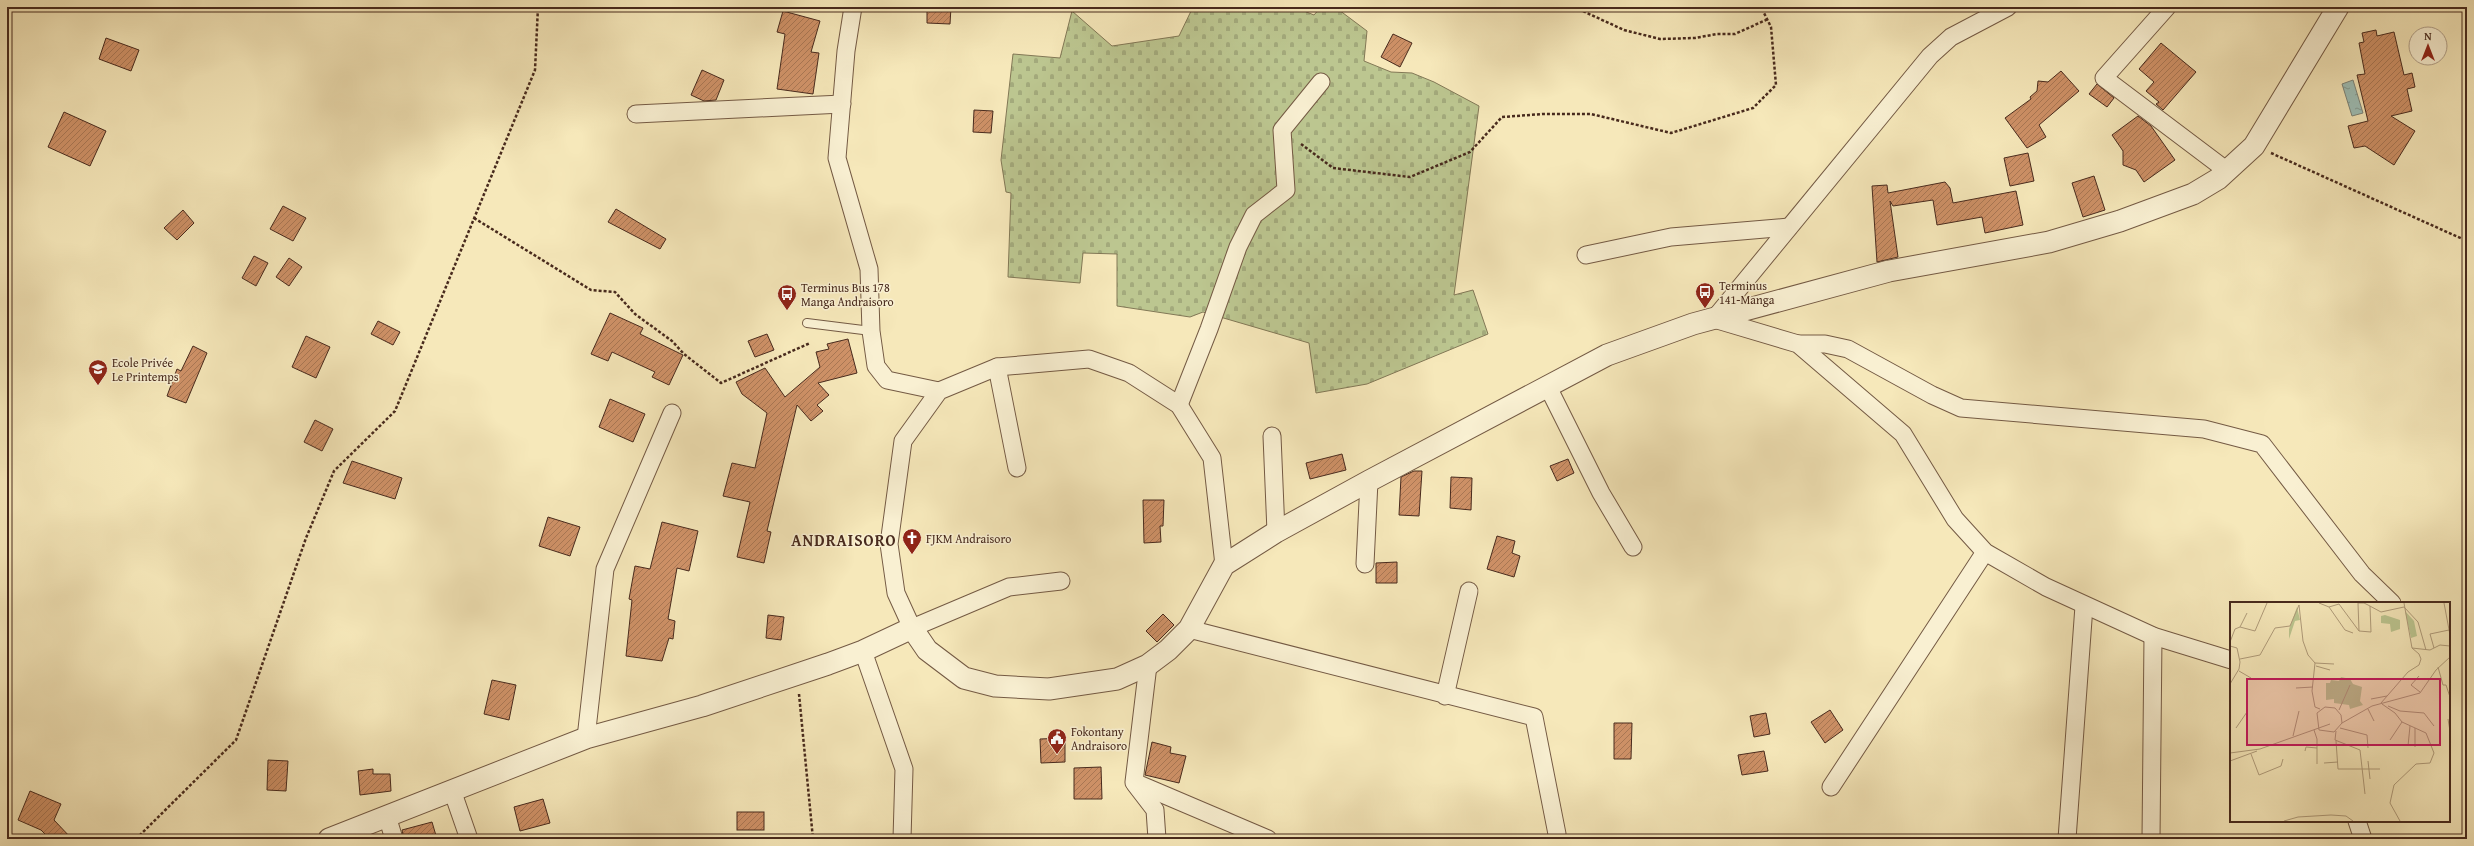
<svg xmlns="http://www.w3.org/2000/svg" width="2474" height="846" viewBox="0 0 2474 846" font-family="'Gentium Book Plus',serif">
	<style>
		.cemetery { fill: url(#cemetery-stones); stroke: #827856 }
		.water { fill: url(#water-ripples); stroke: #7c8379 }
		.building { fill: url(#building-hatch); stroke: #482a1d }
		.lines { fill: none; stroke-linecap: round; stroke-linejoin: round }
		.service-casing { stroke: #745a44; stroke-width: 10 }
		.minor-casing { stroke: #745a44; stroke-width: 19 }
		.tertiary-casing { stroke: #745a44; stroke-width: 23 }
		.path { stroke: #482a1d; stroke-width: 2.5; stroke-dasharray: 3 2; stroke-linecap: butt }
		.service { stroke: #f9f0d2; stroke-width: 8 }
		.minor { stroke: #f9f0d2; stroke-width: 17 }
		.tertiary { stroke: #f9f0d2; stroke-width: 21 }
		.labels { text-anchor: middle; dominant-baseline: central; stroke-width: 3; stroke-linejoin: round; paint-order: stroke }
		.poi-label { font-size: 12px; fill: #482a1d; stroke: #f9f0d2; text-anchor: start }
		.district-label { font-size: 16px; font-weight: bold; letter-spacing: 1px; fill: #482a1d; stroke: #f9f0d2 }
		.inset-road { fill: none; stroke: #b09c7b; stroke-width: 1 }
		.view { fill: #c2185b; fill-opacity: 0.15; stroke: #c2185b; stroke-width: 2 }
		.inset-edge { fill: none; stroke: #482a1d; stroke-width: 2 }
	</style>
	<defs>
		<pattern id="cemetery-stones" width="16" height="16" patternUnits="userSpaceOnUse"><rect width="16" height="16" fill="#bcc690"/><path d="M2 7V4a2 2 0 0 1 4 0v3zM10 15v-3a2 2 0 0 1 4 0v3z" fill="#a3aa7c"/></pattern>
		<pattern id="water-ripples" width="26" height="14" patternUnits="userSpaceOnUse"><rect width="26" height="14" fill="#9ebfb7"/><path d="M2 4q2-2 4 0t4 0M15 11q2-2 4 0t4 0" fill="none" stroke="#839b94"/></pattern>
		<pattern id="building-hatch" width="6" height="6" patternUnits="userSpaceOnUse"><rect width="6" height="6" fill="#ce9167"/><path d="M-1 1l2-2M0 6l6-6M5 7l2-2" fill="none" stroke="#a97754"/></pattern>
	</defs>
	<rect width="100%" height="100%" fill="#f6e8ba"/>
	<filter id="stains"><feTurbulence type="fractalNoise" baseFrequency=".005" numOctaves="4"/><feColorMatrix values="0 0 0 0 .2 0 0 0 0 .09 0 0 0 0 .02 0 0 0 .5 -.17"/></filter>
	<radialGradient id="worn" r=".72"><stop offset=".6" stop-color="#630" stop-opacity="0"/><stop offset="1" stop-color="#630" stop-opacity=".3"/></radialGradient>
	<polygon class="cemetery" points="1193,7 1294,7 1314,15 1321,7 1335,7 1367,31 1364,61 1391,72 1412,73 1434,82 1479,106 1454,295 1473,290 1488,334 1367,384 1316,393 1309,343 1203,312 1190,317 1117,306 1117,254 1083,253 1080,283 1008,277 1011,193 1006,192 1001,160 1013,54 1060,58 1072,11 1112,46 1179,36"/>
	<polygon class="water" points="2353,80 2363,113 2352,116 2342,84"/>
	<g class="building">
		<polygon points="927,7 951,7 950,24 927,23"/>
		<polygon points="783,11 820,21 811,52 819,53 813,94 777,89 785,34 777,32"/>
		<polygon points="2376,30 2377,36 2394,32 2404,75 2412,73 2415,87 2407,89 2412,111 2391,116 2415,131 2394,165 2365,146 2354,148 2348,126 2368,121 2357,75 2365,74 2359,43 2364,42 2362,33"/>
		<polygon points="1393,34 1412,43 1400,67 1381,57"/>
		<polygon points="106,38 139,50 131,71 99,59"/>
		<polygon points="2161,43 2196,72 2163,110 2156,104 2159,102 2146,91 2154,82 2139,69"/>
		<polygon points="702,70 724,80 716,100 704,101 691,95"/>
		<polygon points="2061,71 2079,91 2039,125 2046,137 2027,148 2005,118 2031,99 2030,97 2037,91 2038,81 2048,82"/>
		<polygon points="2097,84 2114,98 2107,107 2089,94"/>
		<polygon points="974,110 993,111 991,133 973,132"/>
		<polygon points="64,112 106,131 90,166 48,147"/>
		<polygon points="2138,116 2151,126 2175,160 2144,182 2136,170 2123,165 2123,151 2112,135"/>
		<polygon points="2028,153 2034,181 2010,186 2004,158"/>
		<polygon points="2094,176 2105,210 2083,217 2072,183"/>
		<polygon points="1945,182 1950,188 1953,203 2016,191 2023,225 1985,233 1982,217 1937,225 1933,200 1893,206 1890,201 1898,257 1877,262 1872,186 1887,185 1888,193"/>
		<polygon points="283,206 306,218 293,241 270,229"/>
		<polygon points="616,209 666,239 660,249 608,222"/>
		<polygon points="183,210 194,223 177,240 164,228"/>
		<polygon points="254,256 268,263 256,286 242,278"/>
		<polygon points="289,258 302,267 289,286 276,277"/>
		<polygon points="610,313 643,328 640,334 683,355 669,385 652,377 655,372 612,352 608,361 591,354"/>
		<polygon points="378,321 400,332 393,345 371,334"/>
		<polygon points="767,334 774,350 755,357 748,341"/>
		<polygon points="306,336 330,347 316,378 292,367"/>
		<polygon points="848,339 857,373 818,383 829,395 817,405 823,411 811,421 797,405 767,531 771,532 764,563 737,557 750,502 723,496 732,463 755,468 767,413 742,394 736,382 765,368 785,397 820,367 816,352 829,349 827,344"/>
		<polygon points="193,346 207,353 186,403 167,396 177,369 181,371"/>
		<polygon points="610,399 645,414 633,442 599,427"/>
		<polygon points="315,420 333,429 322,451 304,442"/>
		<polygon points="1342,454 1346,470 1310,479 1306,463"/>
		<polygon points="1568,459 1574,473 1557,481 1550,466"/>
		<polygon points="352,461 402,478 395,499 343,483"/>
		<polygon points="1414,471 1422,471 1419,516 1399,515 1401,477"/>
		<polygon points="1451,477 1472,478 1471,510 1450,508"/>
		<polygon points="1143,500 1164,500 1163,526 1160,526 1161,542 1144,543"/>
		<polygon points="548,517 580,527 570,556 539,546"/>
		<polygon points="662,522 698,531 689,571 677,568 668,619 675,621 673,639 669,638 662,661 626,656 632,600 629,599 635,566 650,569"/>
		<polygon points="1497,536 1515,541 1512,553 1520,556 1514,577 1487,569"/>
		<polygon points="1397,562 1397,583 1376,583 1376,563"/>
		<polygon points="1163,614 1174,625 1157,642 1146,631"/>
		<polygon points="768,615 784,617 781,640 766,638"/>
		<polygon points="492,680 516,685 509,720 484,714"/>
		<polygon points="1830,710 1843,730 1825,743 1811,722"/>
		<polygon points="1766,713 1770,734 1754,737 1750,716"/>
		<polygon points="1614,723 1632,723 1631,759 1614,759"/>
		<polygon points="1065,738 1065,762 1041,763 1040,739"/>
		<polygon points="1152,742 1171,747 1170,753 1186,756 1179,783 1145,775"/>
		<polygon points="1764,751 1768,771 1742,775 1738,755"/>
		<polygon points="268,760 288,761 286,791 267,790"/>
		<polygon points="1101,767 1102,799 1074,799 1074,768"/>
		<polygon points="373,769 373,774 390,774 391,791 360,795 358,771"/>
		<polygon points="30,791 61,804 54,820 72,839 50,839 41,830 18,820"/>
		<polygon points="543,799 550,823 520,831 514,807"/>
		<rect x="737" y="812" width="27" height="18"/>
		<polygon points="432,822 437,839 404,839 402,830"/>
	</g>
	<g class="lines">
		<g class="service-casing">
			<polyline id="service" points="807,323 871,331"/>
		</g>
		<g class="minor-casing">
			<g id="minor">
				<polyline points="853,7 846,51 837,158 869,269 871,331 876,366 887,380 939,391"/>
				<polyline points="2008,7 1951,37 1930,56 1714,319 1798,344 1903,434 1955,519 1985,552 2046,587 2153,636 2231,660"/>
				<polyline points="2167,7 2104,78 2226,170"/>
				<polyline points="636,114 842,104"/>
				<polyline points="1586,255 1671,237 1789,227"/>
				<polyline points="1798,344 1825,344 1848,349 1932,395 1961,408 2204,429 2262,444 2362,574 2392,603"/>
				<polyline points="997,367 1017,468"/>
				<polyline points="1547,385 1601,493 1633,547"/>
				<polyline points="1179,405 1209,329 1238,247 1254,215 1286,190 1282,130 1321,82"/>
				<polyline points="1272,436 1276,532"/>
				<polyline points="1365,564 1369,481"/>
				<polyline points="1061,581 1009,587 912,628 896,593 889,544 903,441 939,391 997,367 1089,359 1129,373 1179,405 1212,458 1224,565"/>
				<polyline points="1189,629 1534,717 1557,834 1556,839"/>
				<polyline points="863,651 904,769 902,839"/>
				<polyline points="1148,665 1134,782 1268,839"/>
				<polyline points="1445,696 1469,591"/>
				<polyline points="586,738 605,569 672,413"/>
				<polyline points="1135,784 1155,810 1157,839"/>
				<polyline points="1831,787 1985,552"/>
				<polyline points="452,790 469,839"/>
				<polyline points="387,816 394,839"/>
				<polyline points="2357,821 2363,839"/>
				<polyline points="2067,839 2084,606"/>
				<polyline points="2151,839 2153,636"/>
			</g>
		</g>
		<g class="tertiary-casing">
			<polyline id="tertiary" points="329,839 586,738 702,706 828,664 863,651 912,628 927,650 964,678 995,686 1049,689 1117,679 1148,665 1168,650 1189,629 1224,565 1276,532 1369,481 1607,355 1693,324 1889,271 2049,242 2120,221 2193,194 2218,179 2254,146 2338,7"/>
		</g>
		<g class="path">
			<polyline points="1574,7 1624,30 1660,39 1695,38 1717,34 1735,34 1768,19"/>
			<polyline points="1301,144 1333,168 1410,177 1470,152 1502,117 1543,114 1591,114 1671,133 1753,108 1776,85 1771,27 1761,7"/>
			<polyline points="2271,153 2467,241"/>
			<polyline points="474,218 591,290 615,292 635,314 672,341 684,354 721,383 810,343"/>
			<polyline points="799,694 813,839"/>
			<polyline points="136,839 236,740 306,538 334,471 395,411 535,70 538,7"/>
		</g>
		<use href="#service" class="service"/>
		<use href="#minor" class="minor"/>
		<use href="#tertiary" class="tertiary"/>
	</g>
	<defs>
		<g id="bus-pin" transform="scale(1)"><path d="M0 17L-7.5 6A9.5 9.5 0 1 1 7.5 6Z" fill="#8f2418" stroke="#f9f0d2"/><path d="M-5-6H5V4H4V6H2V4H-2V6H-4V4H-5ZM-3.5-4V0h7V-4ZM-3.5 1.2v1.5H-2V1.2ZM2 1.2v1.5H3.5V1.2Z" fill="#fff"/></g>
		<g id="school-pin" transform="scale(1)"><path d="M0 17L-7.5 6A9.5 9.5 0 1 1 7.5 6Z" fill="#8f2418" stroke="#f9f0d2"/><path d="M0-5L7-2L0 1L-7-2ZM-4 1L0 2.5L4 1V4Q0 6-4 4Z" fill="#fff"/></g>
		<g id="church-pin" transform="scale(1)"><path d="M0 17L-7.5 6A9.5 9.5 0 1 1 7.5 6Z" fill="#8f2418" stroke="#f9f0d2"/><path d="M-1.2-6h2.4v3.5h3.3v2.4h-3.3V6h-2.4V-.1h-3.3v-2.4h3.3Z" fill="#fff"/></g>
		<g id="civic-pin" transform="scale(1)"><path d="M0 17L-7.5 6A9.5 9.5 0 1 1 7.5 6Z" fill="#8f2418" stroke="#f9f0d2"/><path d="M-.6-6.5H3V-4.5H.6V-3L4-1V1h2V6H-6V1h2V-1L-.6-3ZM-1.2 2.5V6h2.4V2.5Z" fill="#fff"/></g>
	</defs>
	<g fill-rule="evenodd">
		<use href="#bus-pin" x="1705" y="292"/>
		<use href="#bus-pin" x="787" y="294"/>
		<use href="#school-pin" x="98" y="369"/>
		<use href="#church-pin" x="912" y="538"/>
		<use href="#civic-pin" x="1057" y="738"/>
	</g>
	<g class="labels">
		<g class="poi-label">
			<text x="1719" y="285">Terminus<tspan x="1719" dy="14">141-Manga</tspan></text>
			<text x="801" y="287">Terminus Bus 178<tspan x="801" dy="14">Manga Andraisoro</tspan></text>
			<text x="112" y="362">Ecole Privée<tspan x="112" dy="14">Le Printemps</tspan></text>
			<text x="926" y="538">FJKM Andraisoro</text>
			<text x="1071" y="731">Fokontany<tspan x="1071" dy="14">Andraisoro</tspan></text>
		</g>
		<g class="district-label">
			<text x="844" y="540">ANDRAISORO</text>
		</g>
	</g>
	<g transform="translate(2230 602)">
		<rect width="220" height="220" fill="#f6e8ba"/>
		<path d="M67,5L70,18L65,19L59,37V27ZM175,9L184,19L187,34L181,36ZM155,13L170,18V27L161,30L160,22L151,21V14Z" fill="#bcc690"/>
		<path d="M111,75L120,77L123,82L132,85L130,99L133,103L120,107L119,103L104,101V97L96,98V81H100L101,78L109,79Z" fill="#bcc690"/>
		<path class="inset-road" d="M89,1L99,5L109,2L129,29M214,1L220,33M140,4L141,30L129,29L128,1H134L138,3L151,10L174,5L188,20L196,48M99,5L115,28L123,31M10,25L25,29L37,1M0,40L5,27L10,25L17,11M0,44L7,46L10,60L9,67L0,82M182,46L200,48L210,43L220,44M204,46L200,32L219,28L220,30M10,57L30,53L45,26L60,24L69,3L73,39L78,53L85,61L82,89L85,105L90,107M85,61L104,62M86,64L100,68M208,65L213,83H216L220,95M9,69L21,76M189,74L181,83L190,90M66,86L83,85M141,97L157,94M151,101L178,70L189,63L191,57L189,52L182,46L174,1M152,102L165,111L172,120L196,131L204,151L200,161L186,162L164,183L160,201L170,219M158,104L170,109L194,111L204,124M138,107L144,119M109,108L120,83M218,117L220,129M112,121L111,113L105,106L95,105L87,111L89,128L104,130L112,121L142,104L190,91L206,68L220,55M6,126L17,110M110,126L137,133L138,146M84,128L87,137V162M106,129L105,138L130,148L135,192M63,134L69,109M160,138L172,120M106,139L108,167H150M178,144L180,124M185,145V126M75,149L76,145L87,146M0,151L30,147L100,122M21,152L29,173L51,164L53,157M0,159L27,149M138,159L140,177M94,161L108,160M54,219L68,215L101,213L116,214L123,219"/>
		<path class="view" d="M17,77H210V143H17Z"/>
		<rect width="220" height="220" class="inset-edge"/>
	</g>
	<rect width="2474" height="846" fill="none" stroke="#f6e8ba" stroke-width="24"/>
	<rect x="8" y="8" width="2458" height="830" fill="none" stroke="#482a1d" stroke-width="2"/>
	<rect x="12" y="12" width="2450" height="822" fill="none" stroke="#482a1d"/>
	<g transform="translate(2428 46)"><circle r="19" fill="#f9f0d2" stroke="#b2a18a"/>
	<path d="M0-3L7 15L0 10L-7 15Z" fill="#8f2418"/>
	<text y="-6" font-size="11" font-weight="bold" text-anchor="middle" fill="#482a1d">N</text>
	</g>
	<rect width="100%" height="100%" filter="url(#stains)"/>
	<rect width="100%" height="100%" fill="url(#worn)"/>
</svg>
